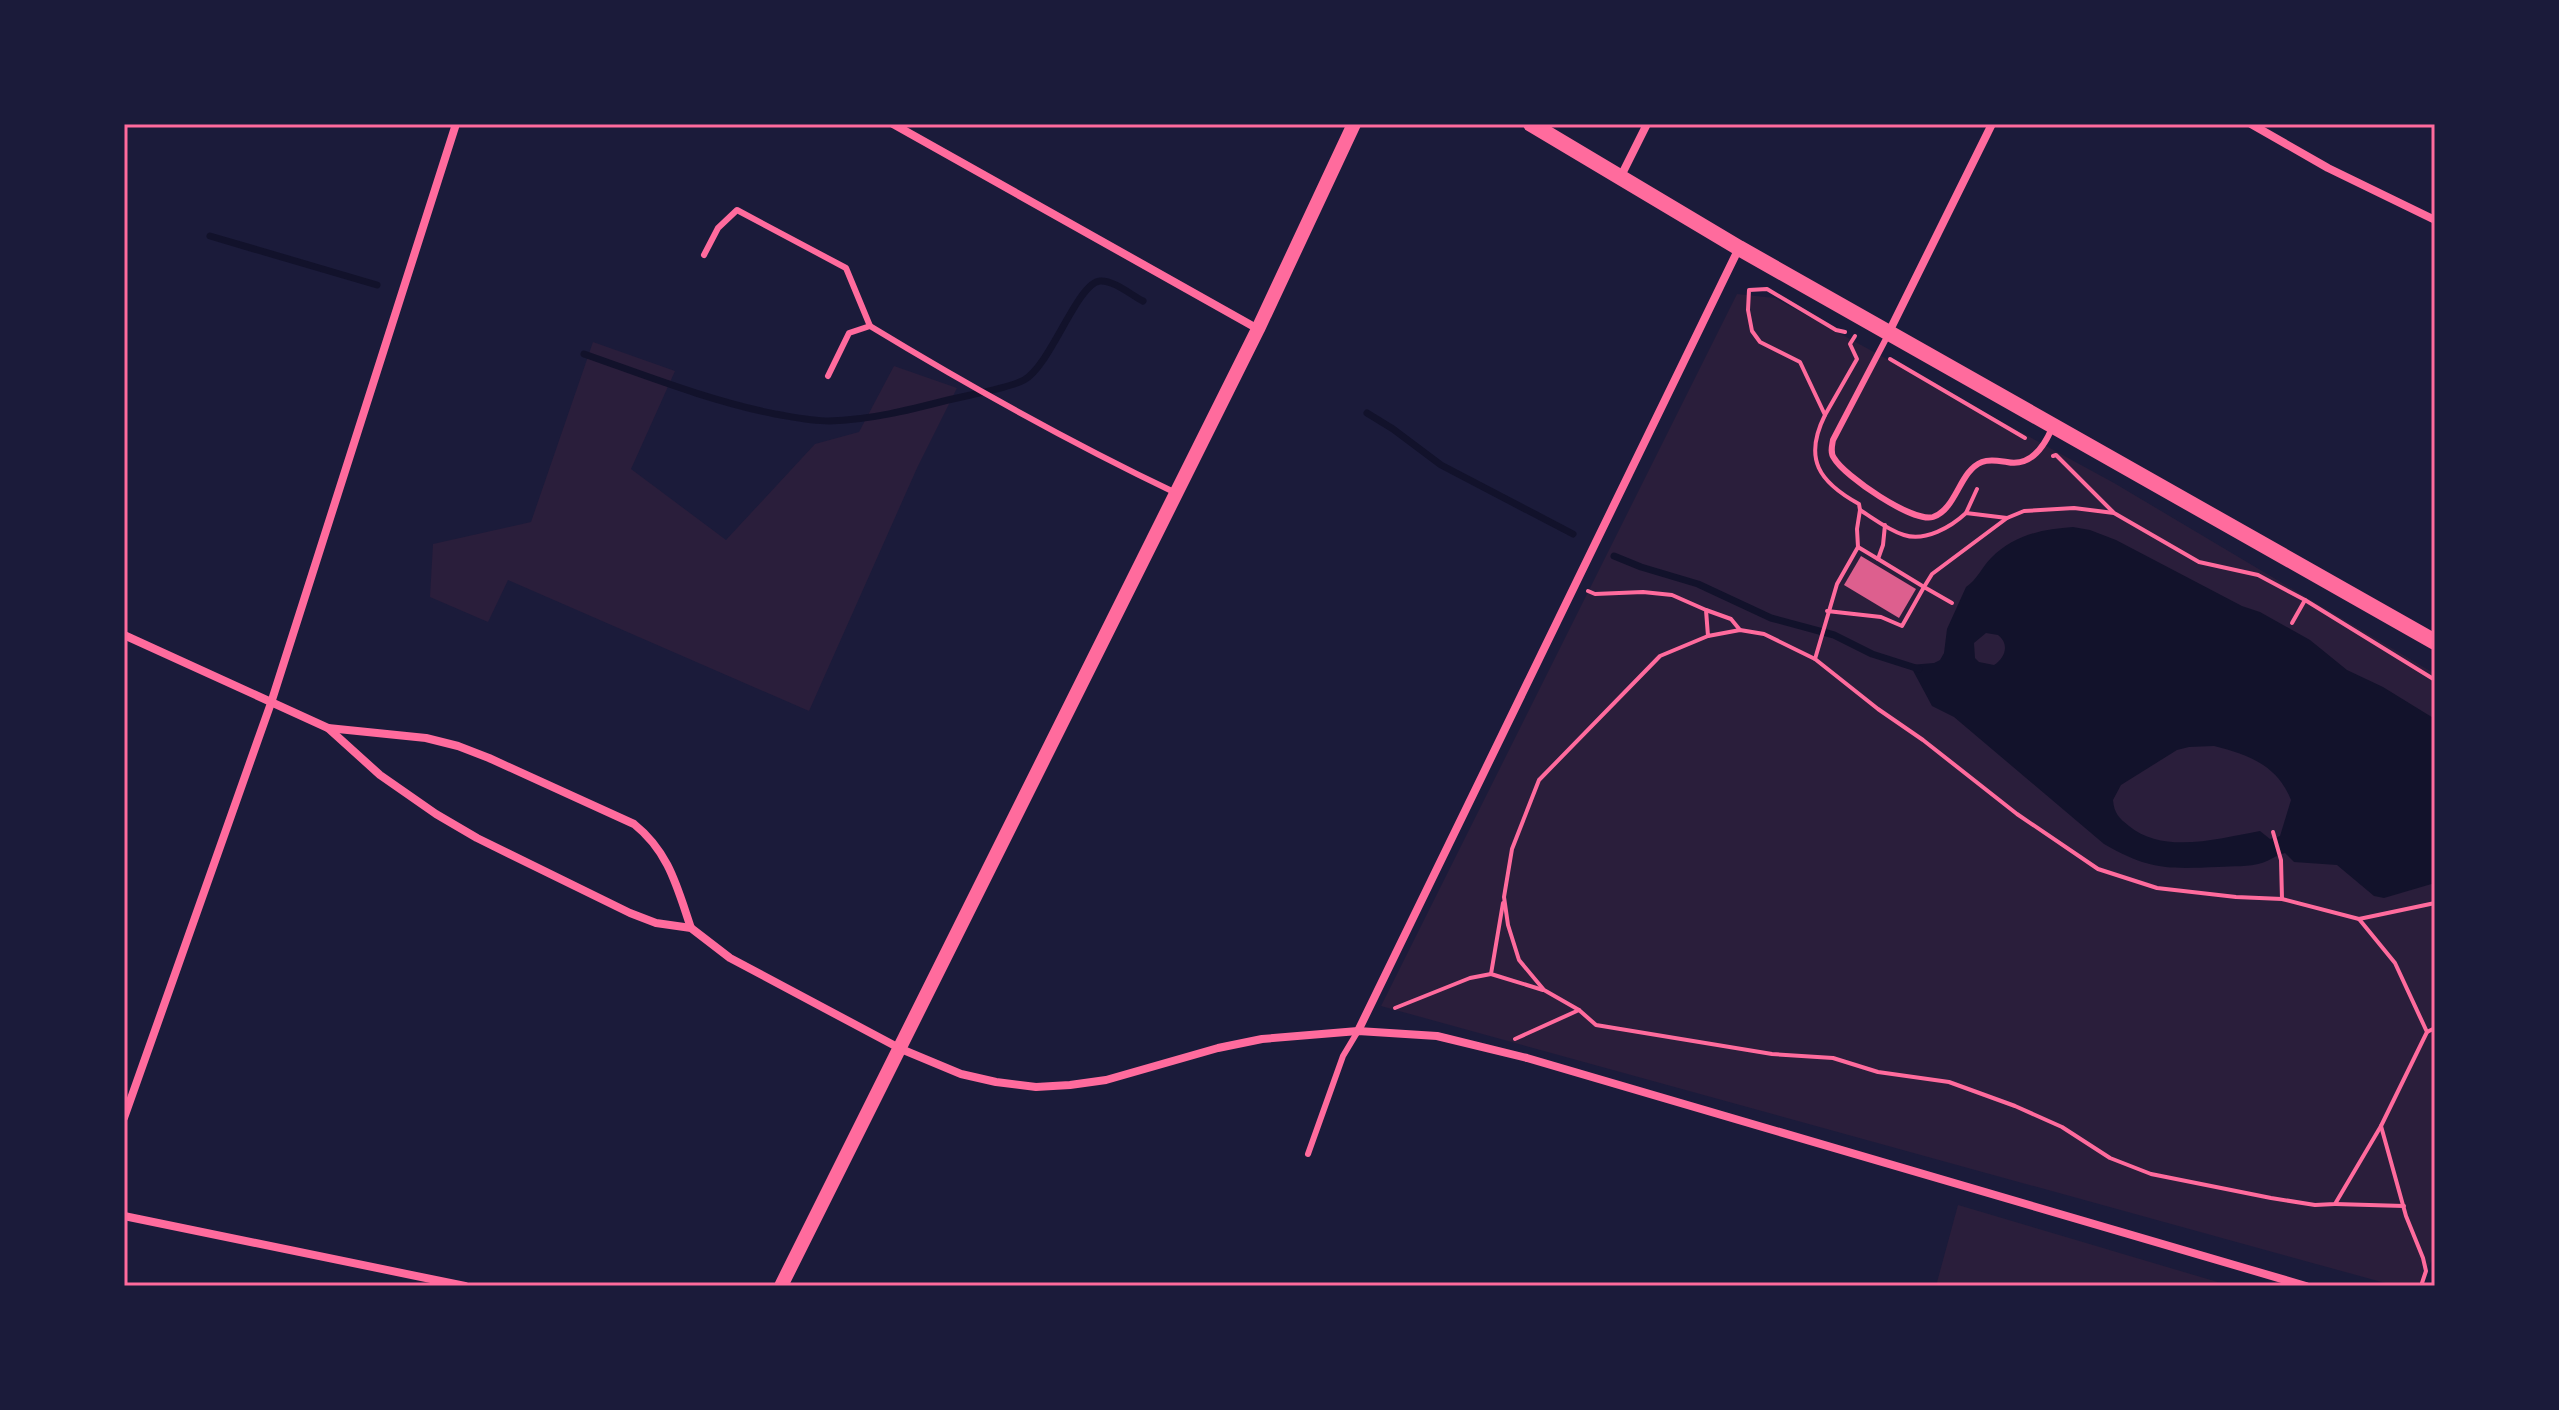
<svg xmlns="http://www.w3.org/2000/svg" width="2559" height="1410" viewBox="0 0 2559 1410" font-family="Karla,sans-serif">
	<style>
		.green { fill: #2a1e3b }
		.water { fill: #12122b; fill-rule: evenodd }
		.lines { fill: none; stroke-linecap: round; stroke-linejoin: round }
		.stream { stroke: #12122b; stroke-width: 7 }
		.building { fill: #dd5f8e }
		.path { stroke: #ff6b9d; stroke-width: 4 }
		.service { stroke: #ff6b9d; stroke-width: 6 }
		.minor { stroke: #ff6b9d; stroke-width: 8 }
		.tertiary { stroke: #ff6b9d; stroke-width: 14 }
		.secondary { stroke: #ff6b9d; stroke-width: 16 }
		.neatline { fill: none; stroke: #ff6b9d; stroke-width: 3 }
	</style>
	<rect width="100%" height="100%" fill="#1b1b3a"/>
	<g class="green">
		<polygon points="1737,294 1775,298 2114,483 2435,674 2435,1255 2418,1286 2396,1286 1381,1006"/>
		<polygon points="593,342 675,371 631,469 726,540 815,444 859,432 894,366 957,388 917,468 809,711 508,580 488,622 430,597 433,544 531,522"/>
		<polygon points="1958,1205 2231,1286 1936,1286"/>
	</g>
	<path class="water" d="M2073,527L2090,530L2116,540L2242,606L2260,612L2310,640L2347,670L2383,687L2435,719V883L2384,898L2374,896L2337,865L2294,862L2285,853C2276,855 2271,860 2262,863C2249,867 2233,866 2218,867C2167,869 2149,870 2104,844L1954,717L1932,706L1910,665L1934,663L1940,660L1944,653L1947,629L1966,587C1977,580 1982,567 1991,558C2014,535 2042,529 2073,527ZM1986,633L1998,635C2010,644 2005,658 1994,665L1979,662L1975,658L1974,643ZM2214,746C2249,755 2277,765 2291,800L2280,836L2270,839L2260,831C2220,838 2164,855 2129,826C2119,818 2114,813 2113,800L2121,785L2177,750L2189,747Z"/>
	<g class="lines">
		<g class="stream">
			<polyline points="210,236 377,285"/>
			<path d="M584,354C647,376 710,401 775,414C793,417 811,421 829,421C870,420 909,410 948,400C968,395 1007,389 1024,380C1051,365 1077,283 1100,281C1114,280 1131,295 1143,301"/>
			<polyline points="1367,413 1393,429 1441,465 1573,534"/>
			<polyline points="1614,556 1641,567 1698,584 1771,618 1834,635 1872,654 1919,669"/>
		</g>
	</g>
	<polygon class="building" points="1861,556 1916,589 1899,618 1844,585"/>
	<g class="lines">
		<g class="path">
			<path d="M1845,332L1836,330L1767,289L1749,290L1748,310L1752,331L1760,342L1800,362L1825,415C1803,459 1819,482 1859,504L1860,510C1873,518 1888,530 1904,535C1925,542 1951,527 1966,513L2007,518L2024,511L2074,508L2114,513L2199,562L2258,575L2305,600L2435,680"/>
			<polyline points="1890,359 2025,438"/>
			<polyline points="1825,415 1857,359 1850,344 1855,336"/>
			<polyline points="2053,456 2056,455 2113,512"/>
			<polyline points="1966,513 1977,489"/>
			<polyline points="1858,547 1857,529 1860,510"/>
			<polyline points="1588,591 1595,594 1643,592 1672,595 1706,610 1708,636 1740,630 1764,634 1815,659 1878,709 1923,740 2017,814 2098,869 2157,888 2236,897 2282,899 2359,919 2435,903"/>
			<polyline points="1952,603 1924,587 1932,574 2007,518"/>
			<polyline points="1706,610 1731,619 1740,630"/>
			<polyline points="1827,611 1881,617 1902,626 1924,587 1878,559"/>
			<polyline points="2292,623 2305,600"/>
			<polyline points="1708,636 1660,656 1539,780 1512,849 1504,897 1508,925 1519,960 1544,990 1579,1010 1596,1025 1772,1054 1833,1058 1878,1072 1949,1082 2015,1106 2062,1127 2110,1158 2151,1174 2271,1198 2315,1205 2335,1204 2381,1126 2427,1032 2395,963 2359,919"/>
			<polyline points="1815,659 1837,584 1858,547 1878,559 1883,545 1885,525"/>
			<polyline points="2273,832 2281,860 2282,899"/>
			<polyline points="1503,903 1491,974 1543,990"/>
			<polyline points="1395,1008 1470,978 1491,974"/>
			<polyline points="2427,1032 2435,1028"/>
			<polyline points="1515,1039 1579,1010"/>
			<polyline points="2381,1126 2406,1216 2423,1258 2426,1271 2421,1286"/>
			<polyline points="2335,1204 2404,1206"/>
		</g>
		<g class="service">
			<polyline points="704,255 718,228 737,210 846,268 870,326"/>
			<path d="M1889,333L1833,440C1832,446 1830,453 1834,458C1844,476 1913,523 1933,517C1957,509 1959,471 1982,462C1990,459 1999,461 2007,462C2031,467 2044,447 2052,428"/>
			<path d="M828,376L849,333L870,326C969,386 1071,443 1176,493"/>
			<polyline points="1308,1154 1343,1056 1358,1031"/>
		</g>
		<g class="minor">
			<polyline points="893,124 1258,329"/>
			<polyline points="2251,124 2328,168 2435,220"/>
			<polyline points="1621,176 1647,124"/>
			<polyline points="1889,332 1992,124"/>
			<polyline points="124,635 328,728 380,775 436,814 477,838 630,913 656,923 691,928 730,958 901,1049 961,1074 996,1082 1036,1087 1070,1085 1106,1080 1218,1048 1262,1039 1358,1031 1437,1036 1527,1058 2306,1286"/>
			<path d="M328,728L426,738L458,746L489,758L634,824C669,852 677,887 691,928"/>
			<polyline points="1358,1031 1739,248"/>
			<polyline points="124,1118 271,703 456,124"/>
			<polyline points="124,1216 465,1286"/>
		</g>
		<polyline class="tertiary" points="781,1286 1258,329 1354,124"/>
		<polyline class="secondary" points="1531,124 1739,248 2435,642"/>
	</g>
	<rect width="2559" height="1410" fill="none" stroke="#1b1b3a" stroke-width="252"/>
	<rect x="126" y="126" width="2307" height="1158" class="neatline"/>
</svg>
